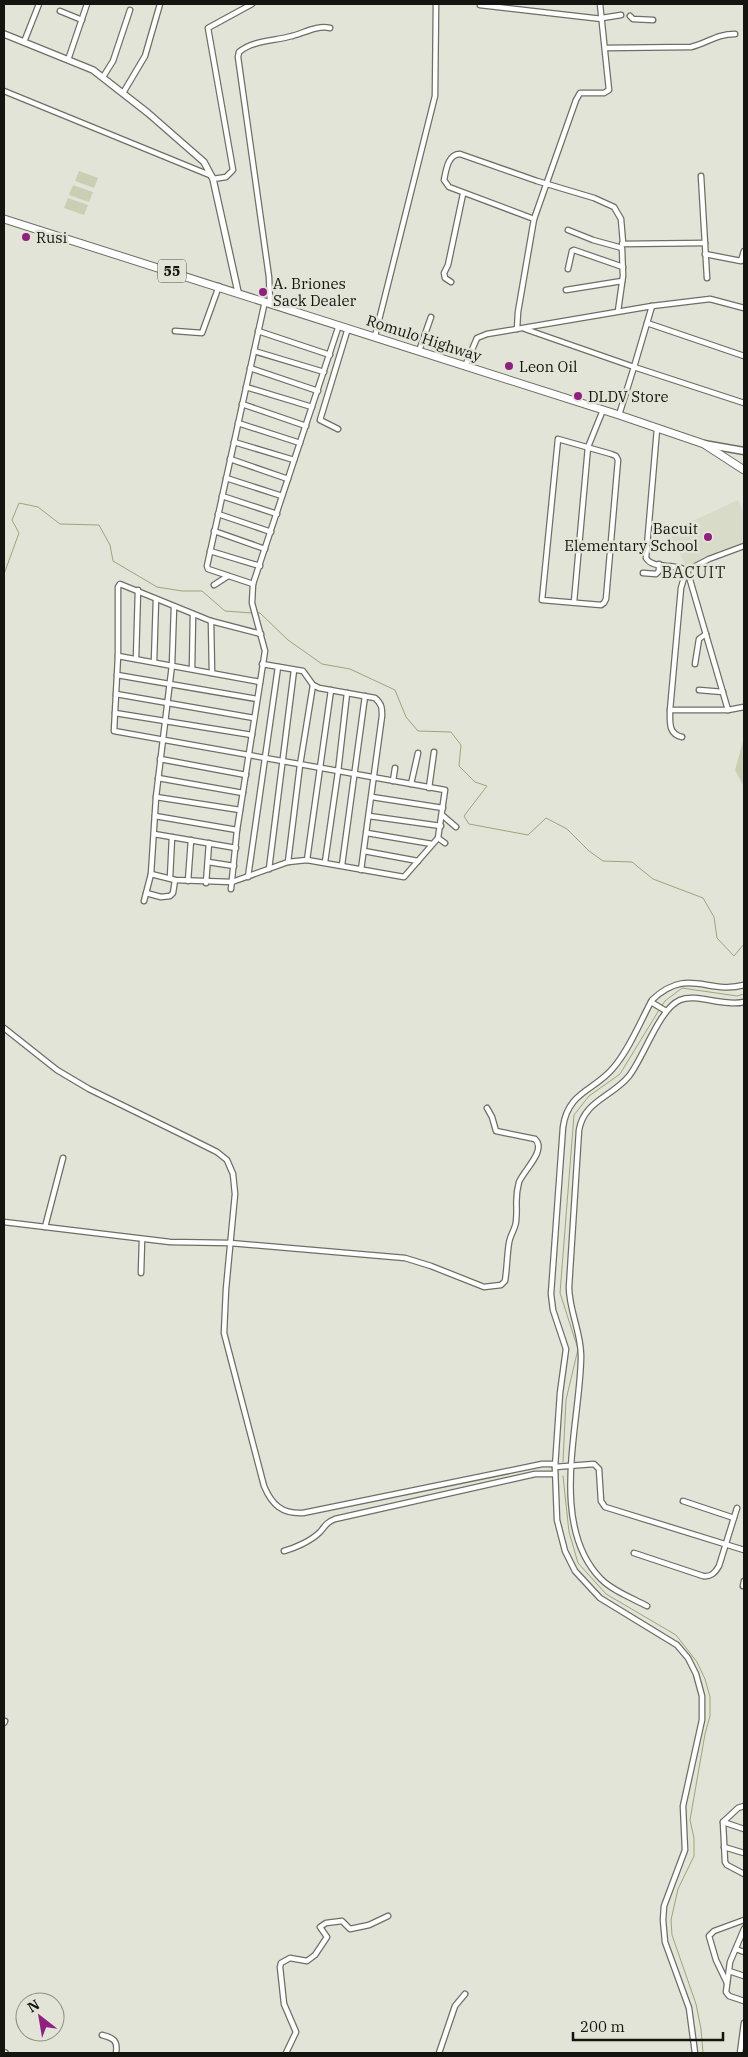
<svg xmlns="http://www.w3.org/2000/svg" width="748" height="2057" viewBox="0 0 748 2057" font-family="'IBM Plex Serif',serif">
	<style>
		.built { fill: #d8dbc7 }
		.green { fill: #caceb3 }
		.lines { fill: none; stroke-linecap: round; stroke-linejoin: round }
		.stream { stroke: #9fa47b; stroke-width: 1 }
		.minor-casing { stroke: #6e6f64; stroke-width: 7 }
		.tertiary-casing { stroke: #6e6f64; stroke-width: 8 }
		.secondary-casing { stroke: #6e6f64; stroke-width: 9 }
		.trunk-casing { stroke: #6e6f64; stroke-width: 9 }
		.minor { stroke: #fff; stroke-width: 4.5 }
		.tertiary { stroke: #fff; stroke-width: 5.5 }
		.secondary { stroke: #fff; stroke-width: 6 }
		.trunk { stroke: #fff; stroke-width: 7 }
		.poi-dot { fill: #911f80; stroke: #e2e4d7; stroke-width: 2 }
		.labels { text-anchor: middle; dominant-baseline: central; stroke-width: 5; stroke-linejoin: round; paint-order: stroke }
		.shield { fill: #e2e4d7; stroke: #52524c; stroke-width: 1 }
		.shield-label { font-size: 14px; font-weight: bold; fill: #141410 }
		.poi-label { font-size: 15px; fill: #141410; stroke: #e2e4d7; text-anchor: start }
		.street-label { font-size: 15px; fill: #141410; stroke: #e2e4d7 }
		.neighbourhood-label { font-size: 16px; letter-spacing: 1px; fill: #2c2d24; stroke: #e2e4d7 }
	</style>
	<rect width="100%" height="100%" fill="#e2e4d7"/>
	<polygon class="built" points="738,500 744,513 744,543 687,568 669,532"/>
	<g class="green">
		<polygon points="79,171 98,178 94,188 75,181"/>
		<polygon points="73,185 93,192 89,202 69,195"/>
		<polygon points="68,198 88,205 84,215 64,208"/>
		<polygon points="744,738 744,787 735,770"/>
	</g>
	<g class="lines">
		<g class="stream">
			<polyline points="4,574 19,533 12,520 19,503 38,507 60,524 99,525 110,545 113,561 157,587 182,591 202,591 225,611 252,613"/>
			<polyline points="256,613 260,613 288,640 322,664 350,669 395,690 406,717 418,731 451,732 461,745 459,766 475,782 487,786 464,816 469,824 528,835 546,818 567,829 589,851 603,861 632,862 653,879 703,898 714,917 717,938 734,956 744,944"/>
			<polyline points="661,1007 665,1001 682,988 737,996 744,994"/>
			<polyline points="563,1462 566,1400 578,1349 560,1293 574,1115 589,1096 620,1074 659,1010"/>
			<polyline points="563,1476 569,1532 578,1563 606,1594 676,1635 697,1662 705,1679 710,1697 710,1716 705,1734 690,1820 694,1838 694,1856 678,1889 671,1920 672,1935 696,2004 701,2029 703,2053"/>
		</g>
		<g class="minor-casing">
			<g id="minor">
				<polyline points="480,5 602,19"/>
				<polyline points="60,11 82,20"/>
				<polyline points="630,16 633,19 653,20"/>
				<polyline points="602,18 621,15"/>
				<polyline points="24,42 39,4"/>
				<path d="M605,48L691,47C708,43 716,34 735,34"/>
				<polyline points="68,60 87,4"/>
				<polyline points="103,77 113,61 130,10"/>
				<polyline points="4,91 212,176"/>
				<polyline points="123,93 145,56 160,4"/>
				<polyline points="701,176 707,278"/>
				<polyline points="213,179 226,177 233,170 208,28 252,4"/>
				<path d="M534,219L449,187L444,180C446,170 448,154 460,154L537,181L594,198L614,207L621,219L623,243"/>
				<polyline points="568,230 593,240 622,248 623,276 618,311"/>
				<polyline points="622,244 705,243"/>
				<polyline points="705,254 741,261 744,251"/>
				<polyline points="568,269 572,251 574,250 623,267"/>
				<polyline points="451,282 445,278 444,273 448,265 463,194"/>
				<polyline points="566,290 622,281"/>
				<path d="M270,302L269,277L238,57L239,52C253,40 275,41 292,36C304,33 317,25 330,28"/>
				<polyline points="652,306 710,299 744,308"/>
				<polyline points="517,329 518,312 534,219 576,100 580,93 604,93 609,90 600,4"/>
				<polyline points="525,329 634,367 619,415"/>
				<polyline points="175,331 202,333 219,286"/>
				<polyline points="258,331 330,355"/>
				<polyline points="375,336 435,96 436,4"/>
				<polyline points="254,351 324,372"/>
				<polyline points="419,351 431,317"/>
				<polyline points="744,356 647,323 634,367 744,403"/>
				<polyline points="465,366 477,338 487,334 652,306 647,323"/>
				<polyline points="250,368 318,391"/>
				<polyline points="246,387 312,407"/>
				<polyline points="242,404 306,426"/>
				<polyline points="238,423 300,443"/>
				<polyline points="338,429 320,420 348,328"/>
				<path d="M657,429L646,558C654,571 678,561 688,573L728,710L744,707"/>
				<polygon points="558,439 611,454 616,456 618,460 606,599 604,603 601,605 542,600"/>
				<polyline points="234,442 294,460"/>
				<polyline points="230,459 288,479"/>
				<polyline points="226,478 282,496"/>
				<polyline points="222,496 277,514"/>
				<polyline points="218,514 271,532"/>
				<polyline points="214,531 265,549"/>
				<polyline points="210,551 260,566"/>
				<polyline points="643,573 656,574 659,571 659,564"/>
				<polyline points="253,584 208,569 207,566 265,301"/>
				<polyline points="214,585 228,576"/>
				<polyline points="574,602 588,447 603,410"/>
				<polyline points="211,621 212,673"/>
				<polyline points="118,656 260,682"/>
				<polyline points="136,659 138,590"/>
				<polyline points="154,662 156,599"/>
				<path d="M262,664L303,671L313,685L319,688L375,698C382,704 382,708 382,716L361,870"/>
				<polyline points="695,664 699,639 706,634"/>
				<polyline points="192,669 193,614"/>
				<polyline points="117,675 257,699"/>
				<polyline points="699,690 723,692"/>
				<polyline points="116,694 254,718"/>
				<path d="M670,710C670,722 668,734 682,737"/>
				<polyline points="728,710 670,710 681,588 686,571 709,559 744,546"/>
				<polyline points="115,713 252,735"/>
				<polyline points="160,759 246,775"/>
				<polyline points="158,778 243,793"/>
				<polyline points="393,781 395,768"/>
				<polyline points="411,784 418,753"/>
				<polyline points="429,788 434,752"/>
				<polyline points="156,797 240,810"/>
				<polyline points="372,797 443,808"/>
				<polyline points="442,815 456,827"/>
				<polyline points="155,816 237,830"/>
				<polyline points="369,816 441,826"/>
				<polyline points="367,833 432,844"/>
				<polyline points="154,834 236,848"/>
				<polyline points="438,838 445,843"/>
				<polyline points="364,851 418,861"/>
				<polyline points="307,860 331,690"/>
				<polyline points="208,862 234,866"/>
				<polyline points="288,862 300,765 313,685"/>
				<polyline points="325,862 338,772 347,693"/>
				<polyline points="342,865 365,696"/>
				<polyline points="269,869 294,670"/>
				<polyline points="151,874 175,880 232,882 288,862 307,860 404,877 438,838 445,790 114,731 118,656 118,587 120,584 211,621 261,634"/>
				<polyline points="248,877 278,667"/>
				<polyline points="170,878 172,837"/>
				<polyline points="188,881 191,840"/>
				<polyline points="206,883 209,843"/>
				<polyline points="231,889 237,830 265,651 252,603 253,584 339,325"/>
				<polyline points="146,893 161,897 170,896 173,893 175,880"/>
				<polyline points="144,901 151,874 156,797 172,665 174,607"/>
				<polyline points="651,1002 666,1011"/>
				<path d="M4,1028L57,1070L89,1089L181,1134L217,1152L227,1160L233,1174L235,1194L226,1289L224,1333L264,1486C272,1505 282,1514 303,1513L542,1464H555"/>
				<path d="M4,1222L170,1242L230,1243L405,1258L431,1266L484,1287L501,1285L505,1281C507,1269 507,1255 509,1243C510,1235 516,1228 516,1221C518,1205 514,1200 519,1182C524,1170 547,1150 535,1139L496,1131L492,1117L487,1108"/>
				<polyline points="45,1227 63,1158"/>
				<polyline points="141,1273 142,1240"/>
				<polyline points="555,1467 594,1464 599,1469 601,1501 605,1507 744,1550"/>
				<polyline points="683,1501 734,1518"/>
				<path d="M284,1551C295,1548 311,1541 320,1532C325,1526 327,1522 335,1519L535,1474H555"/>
				<path d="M634,1553L703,1576C711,1577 715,1573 719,1566L737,1508"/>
				<polyline points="743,1586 744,1581"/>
				<path d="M647,1606C632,1598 613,1591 601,1579C548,1525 580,1424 581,1358C582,1334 569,1311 569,1287L579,1130C584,1101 612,1097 629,1076C644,1057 659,1009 680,1000C696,993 724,1007 744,1002"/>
				<polyline points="4,1723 5,1721"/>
				<polyline points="744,1806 738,1808 723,1822 725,1862 727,1865 744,1874"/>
				<polyline points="723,1822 744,1829"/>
				<polyline points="724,1847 744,1853"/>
				<polyline points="744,1929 730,1962 726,1992 729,1996 744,2001"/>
				<polyline points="736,1949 744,1952"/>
				<polyline points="729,1971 744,1976"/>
				<polyline points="727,1983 716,1960 709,1936 714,1931 744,1920"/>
				<path d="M102,2035C114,2038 118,2041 116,2053"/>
				<polyline points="286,2053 296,2032 284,2004 280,1967 281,1963 290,1958 307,1961 315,1955 327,1937 320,1927 326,1923 342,1921 350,1929 369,1925 388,1916"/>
				<polyline points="439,2053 455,2006 465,1994"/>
				<path d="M695,2053L689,2008L665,1942L663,1920L664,1906L685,1850L683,1806L702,1720V1696L696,1674L688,1658L677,1645L600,1598L575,1571L565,1551L557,1520L555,1467L560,1393L566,1349L553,1310L551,1294L563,1127C568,1091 595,1091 614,1067C630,1048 640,1022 652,1000C688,966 707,995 744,985"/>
				<polyline points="740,2053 744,2023"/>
			</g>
		</g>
		<g class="tertiary-casing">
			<g id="tertiary">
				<polyline points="4,34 93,70 148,113 204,162 213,179 238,292"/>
				<polyline points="4,2053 5,2053"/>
			</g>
		</g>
		<g class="secondary-casing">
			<polyline id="secondary" points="704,444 744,451"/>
		</g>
		<g class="trunk-casing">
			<polyline id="trunk" points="4,219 619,415 704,444 744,470"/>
		</g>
		<use href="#minor" class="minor"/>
		<use href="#tertiary" class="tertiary"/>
		<use href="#secondary" class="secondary"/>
		<use href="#trunk" class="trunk"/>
	</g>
	<g class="poi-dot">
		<circle cx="26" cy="237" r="5"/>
		<circle cx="263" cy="292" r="5"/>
		<circle cx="509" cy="366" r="5"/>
		<circle cx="578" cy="396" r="5"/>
		<circle cx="708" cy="537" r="5"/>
	</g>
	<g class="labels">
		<rect class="shield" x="158" y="259.5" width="28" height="23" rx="4"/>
		<g class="shield-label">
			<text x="172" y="271">55</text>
		</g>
		<g class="poi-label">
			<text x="36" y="237">Rusi</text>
			<text x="273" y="283">A. Briones<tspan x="273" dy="17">Sack Dealer</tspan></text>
			<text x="519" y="366">Leon Oil</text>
			<text x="588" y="396">DLDV Store</text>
			<text x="698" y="528" text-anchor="end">Bacuit<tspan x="698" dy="17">Elementary School</tspan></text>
		</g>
		<g class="street-label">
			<text transform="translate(424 338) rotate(18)">Romulo Highway</text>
		</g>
		<g class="neighbourhood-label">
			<text x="694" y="572">BACUIT</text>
		</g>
	</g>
	<rect width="748" height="2057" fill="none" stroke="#141410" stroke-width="10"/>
	<g transform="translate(40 2017) rotate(329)"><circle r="24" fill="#e2e4d7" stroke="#909187"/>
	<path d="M0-4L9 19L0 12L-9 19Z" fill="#911f80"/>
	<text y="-8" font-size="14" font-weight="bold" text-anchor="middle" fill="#141410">N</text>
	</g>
	<path d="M573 2032v8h150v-8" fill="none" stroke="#141410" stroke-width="2.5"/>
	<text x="580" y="2032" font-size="15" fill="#141410" stroke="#e2e4d7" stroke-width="4" paint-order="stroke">200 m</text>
</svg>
